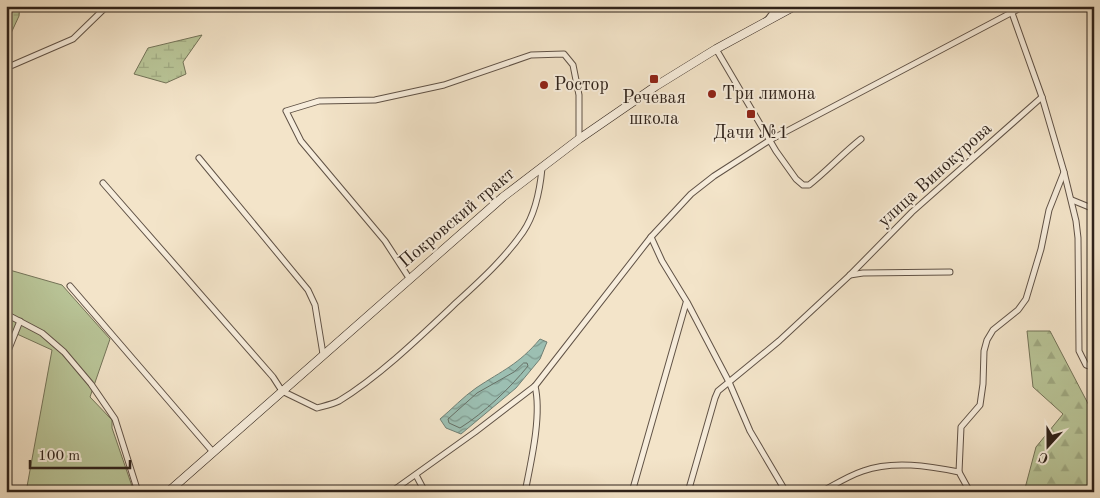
<svg xmlns="http://www.w3.org/2000/svg" width="1100" height="498" viewBox="0 0 1100 498" font-family="'Old Standard TT',serif">
	<style>
		.green { fill: #b9c598; stroke: #747459 }
		.forest { fill: url(#forest-firs); stroke: #747459 }
		.wetland { fill: url(#wetland-marsh); stroke: #747459 }
		.water { fill: url(#water-waves); stroke: #708075 }
		.lines { fill: none; stroke-linecap: round; stroke-linejoin: round }
		.shore { stroke: #667066; stroke-width: 1 }
		.street-casing { stroke: #605246; stroke-width: 7 }
		.secondary-casing { stroke: #2f221a; stroke-width: 9 }
		.street { stroke: #f7eddc; stroke-width: 5 }
		.secondary { stroke: #f7eddc; stroke-width: 8 }
		.poi-dot { fill: #8f2418; stroke: #f7eddc; stroke-width: 2 }
		.labels { text-anchor: middle; dominant-baseline: central; stroke-width: 4; stroke-linejoin: round; paint-order: stroke }
		.poi-label { font-size: 18px; fill: #2f221a; stroke: #f7eddc; text-anchor: start }
		.street-label { font-size: 18px; fill: #2f221a; stroke: #f7eddc }
	</style>
	<defs>
		<pattern id="forest-firs" width="22" height="20" patternUnits="userSpaceOnUse" patternTransform="scale(1.25)"><rect width="22" height="20" fill="#b9c598"/><path d="M5 1l3.5 6h-7zM16 11l3.5 6h-7z" fill="#9fa982"/></pattern>
		<pattern id="wetland-marsh" width="20" height="14" patternUnits="userSpaceOnUse" patternTransform="scale(1.25)"><rect width="20" height="14" fill="#b9c598"/><path d="M1 5h8M5 5V1M11 12h8M15 12V8" fill="none" stroke="#9fa982"/></pattern>
		<pattern id="water-waves" width="16" height="10" patternUnits="userSpaceOnUse" patternTransform="scale(1.25)"><rect width="16" height="10" fill="#9cbfb2"/><path d="M0 5q4-4 8 0t8 0" fill="none" stroke="#809b90"/></pattern>
	</defs>
	<rect width="100%" height="100%" fill="#f3e4c9"/>
	<filter id="stains"><feTurbulence type="fractalNoise" baseFrequency=".004" numOctaves="4"/><feColorMatrix values="0 0 0 0 .2 0 0 0 0 .09 0 0 0 0 .02 0 0 0 .5 -.17"/></filter>
	<radialGradient id="worn" r=".72"><stop offset=".6" stop-color="#630" stop-opacity="0"/><stop offset="1" stop-color="#630" stop-opacity=".3"/></radialGradient>
	<polygon class="green" points="6,269 62,285 110,339 90,397 112,420 112,428 134,492 26,492 52,350 6,329"/>
	<polygon class="forest" points="1027,331 1050,331 1094,415 1094,492 1024,492 1036,447 1063,414 1033,387"/>
	<g class="wetland">
		<polygon points="6,6 20,6 19,16 6,44"/>
		<polygon points="202,35 183,62 186,74 166,83 134,74 148,48"/>
	</g>
	<path class="water" d="M540,339L547,342L540,359L516,388L461,434L446,428L440,419C452,409 463,397 476,388C503,370 518,365 540,339Z"/>
	<g class="lines">
		<path class="shore" d="M524,363H527L528,366C510,388 484,413 460,428L449,423L448,419L477,393L514,372Z"/>
		<g class="street-casing">
			<g id="street">
				<polyline points="768,19 778,6"/>
				<path d="M716,49L776,151L796,179L803,185H809C827,171 842,154 861,139"/>
				<polyline points="6,68 73,39 107,6"/>
				<polyline points="199,158 308,290 315,305 323,354"/>
				<polyline points="1064,172 1076,221 1078,238 1079,351 1086,365 1094,368"/>
				<path d="M103,183L273,377L282,391L317,408C324,406 333,404 339,401C380,376 423,334 458,301C481,280 505,258 523,232C536,213 540,190 542,168"/>
				<polyline points="1072,200 1094,209"/>
				<polyline points="850,275 863,273 950,272"/>
				<polyline points="409,278 385,241 301,141 286,111 319,101 375,100 444,85 531,55 564,54 573,65 579,95 579,139"/>
				<polyline points="70,286 213,452"/>
				<polyline points="6,314 42,333 64,352 91,384 115,419 138,492"/>
				<polyline points="6,356 20,321"/>
				<polyline points="959,472 961,427 980,405 983,384 984,351 987,340 993,330 1018,310 1026,299 1041,249 1049,210 1064,172 1042,97 1012,13"/>
				<polyline points="416,475 425,492"/>
				<polyline points="391,492 475,432 535,386 651,237"/>
				<path d="M525,492C531,462 542,415 535,386"/>
				<polyline points="632,492 686,303"/>
				<polyline points="688,492 715,398 718,391 779,341 850,275 912,212 1042,97"/>
				<polyline points="786,492 750,431 729,382 687,302 662,261 651,237 691,194 714,176 770,140 1024,6"/>
				<path d="M821,492C834,485 848,476 863,471C893,460 929,466 959,472L970,492"/>
			</g>
		</g>
		<g class="secondary-casing">
			<polyline id="secondary" points="168,492 503,197 579,139 656,86 716,49 795,6"/>
		</g>
		<use href="#street" class="street"/>
		<use href="#secondary" class="secondary"/>
	</g>
	<g class="poi-dot">
		<rect x="649" y="74" width="10" height="10" rx="2.5"/>
		<circle cx="544" cy="85" r="5"/>
		<circle cx="712" cy="94" r="5"/>
		<rect x="746" y="109" width="10" height="10" rx="2.5"/>
	</g>
	<g class="labels">
		<g class="poi-label">
			<text x="554" y="85">Ростор</text>
			<text x="722" y="94">Три лимона</text>
			<text x="654" y="98" text-anchor="middle">Речевая<tspan x="654" dy="21">школа</tspan></text>
			<text x="751" y="133" text-anchor="middle">Дачи №1</text>
		</g>
		<g class="street-label">
			<text transform="translate(935 175) rotate(-42)">улица Винокурова</text>
			<text transform="translate(457 218) rotate(-40)">Покровский тракт</text>
		</g>
	</g>
	<rect width="1100" height="498" fill="none" stroke="#f3e4c9" stroke-width="25"/>
	<rect x="8" y="8" width="1085" height="483" fill="none" stroke="#2f221a" stroke-width="2.5"/>
	<rect x="12" y="12" width="1075" height="473" fill="none" stroke="#2f221a"/>
	<g transform="translate(1048 446) rotate(201)" stroke="#f7eddc" stroke-width="4" paint-order="stroke">
	<path d="M0-4L9 19L0 12L-9 19Z" fill="#2f221a"/>
	<text y="-8" font-size="14" font-weight="bold" text-anchor="middle" fill="#2f221a">С</text>
	</g>
	<path d="M30 460v8h100v-8" fill="none" stroke="#2f221a" stroke-width="2.5"/>
	<text x="38" y="460" font-size="15" fill="#2f221a" stroke="#f7eddc" stroke-width="4" paint-order="stroke">100 m</text>
	<rect width="100%" height="100%" filter="url(#stains)"/>
	<rect width="100%" height="100%" fill="url(#worn)"/>
</svg>
